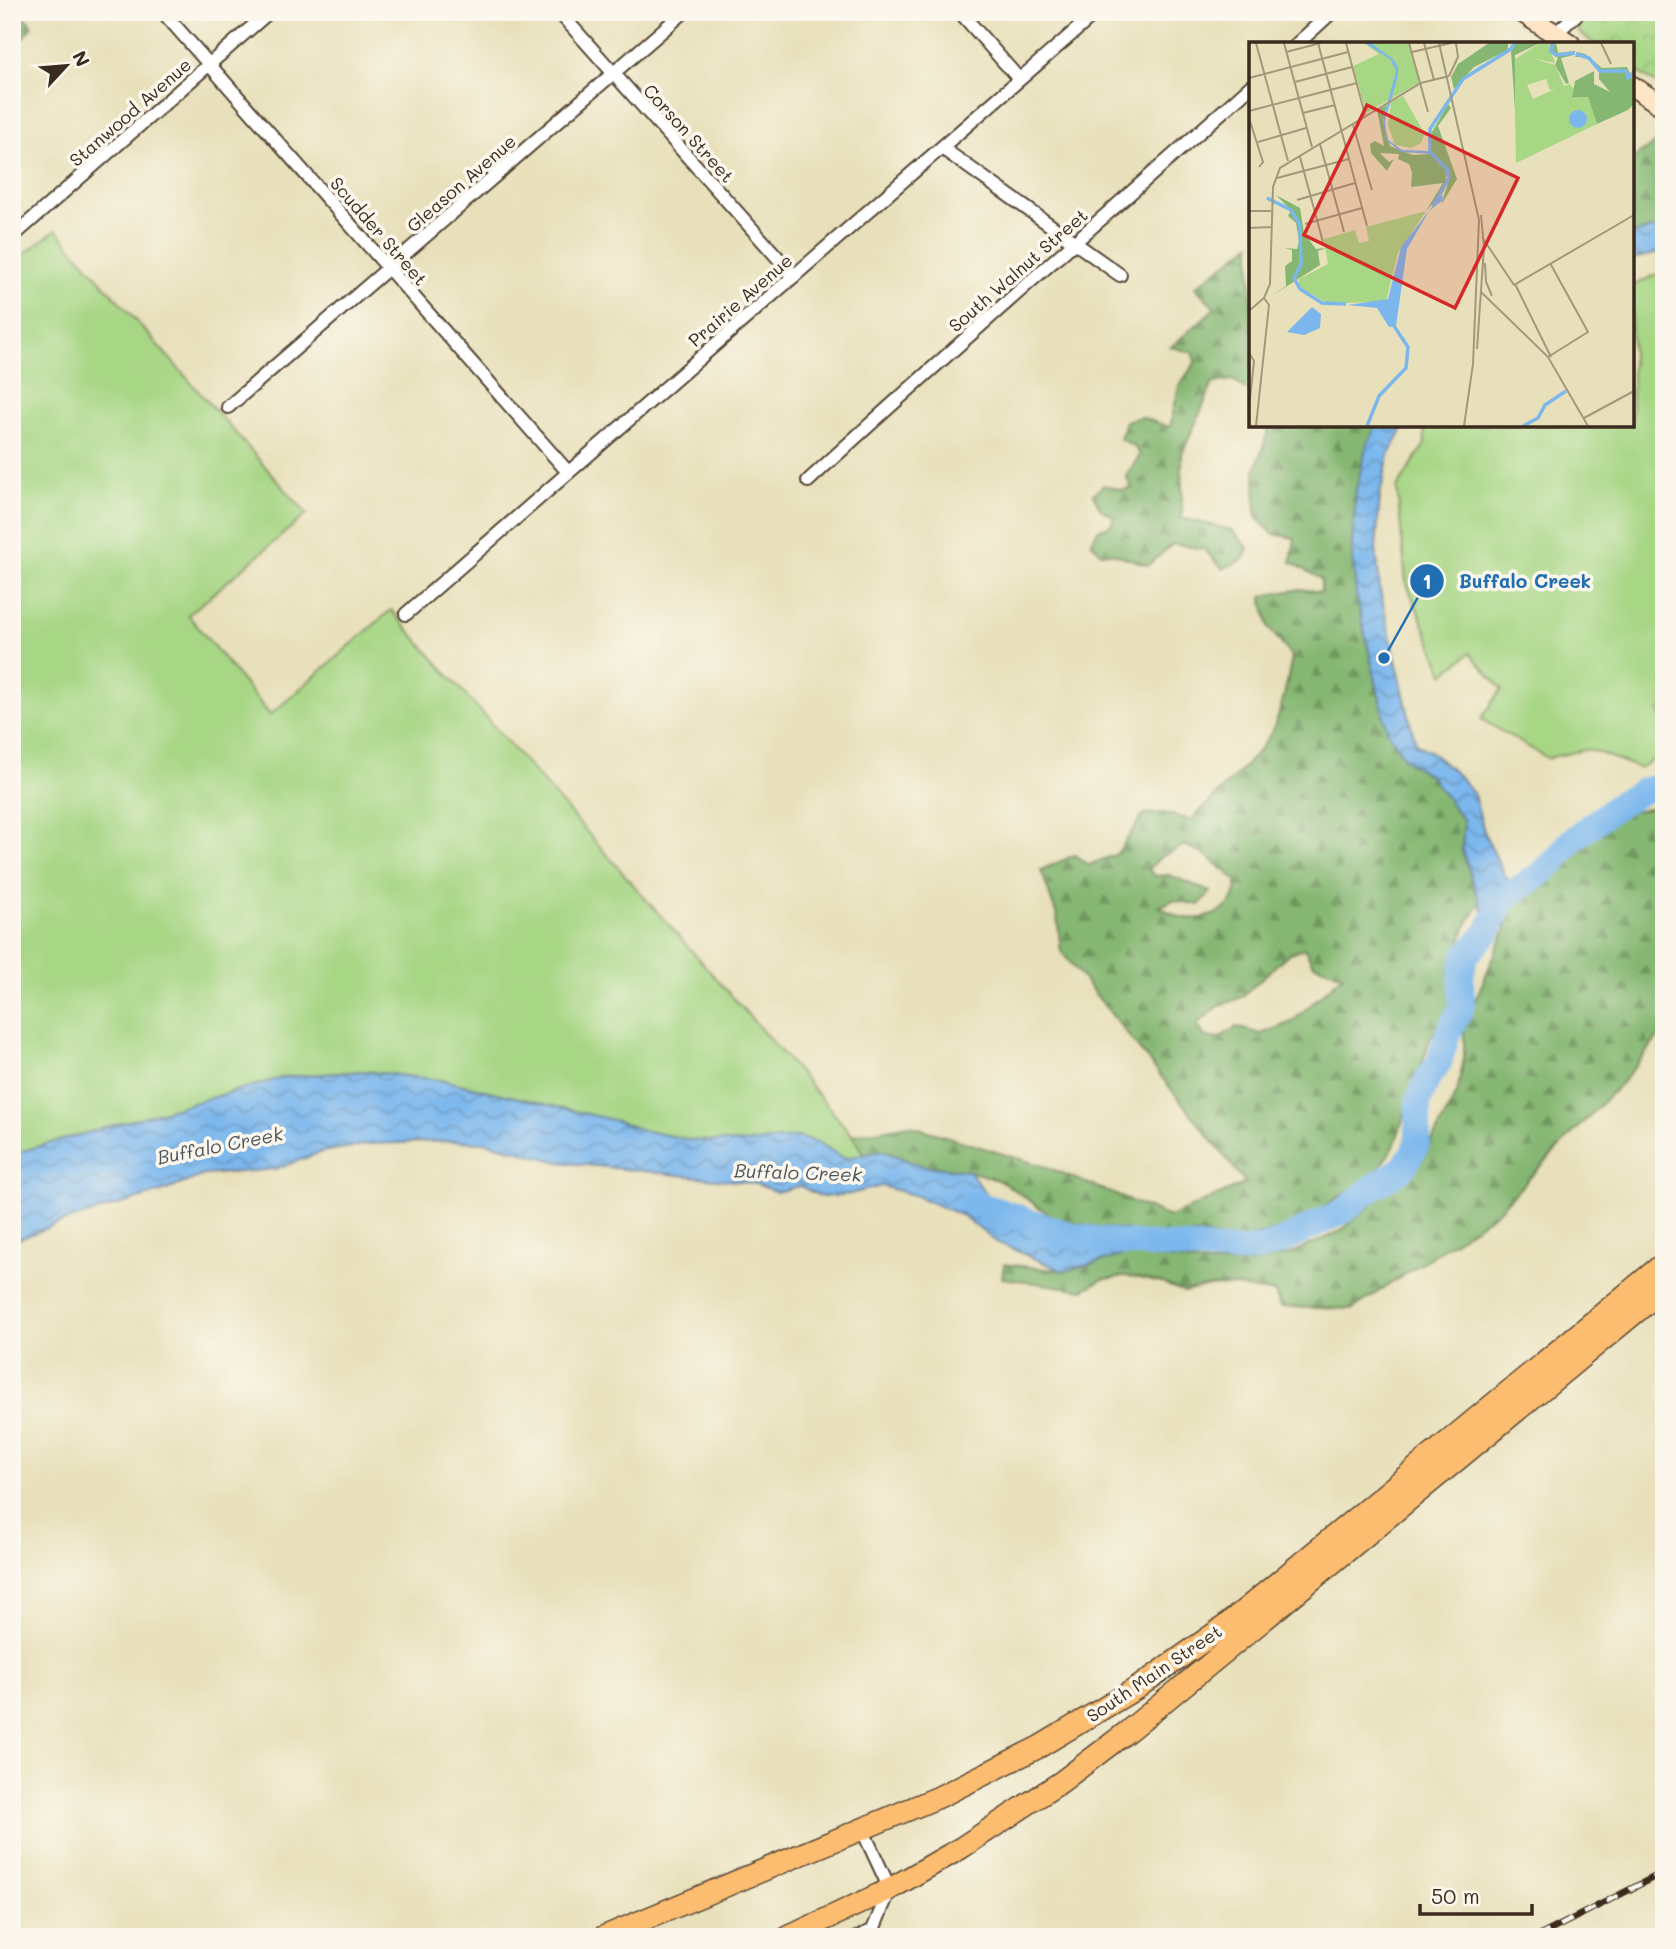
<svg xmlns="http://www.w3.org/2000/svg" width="1676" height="1949" viewBox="0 0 1676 1949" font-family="Mali,sans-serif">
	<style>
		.grass { fill: #a7d685; stroke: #718052; stroke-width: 2 }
		.forest { fill: url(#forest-firs); stroke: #607048; stroke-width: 2; fill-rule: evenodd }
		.park { fill: url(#park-crowns); stroke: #718052; stroke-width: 2 }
		.water { fill: url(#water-waves); stroke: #5b7086; stroke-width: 2 }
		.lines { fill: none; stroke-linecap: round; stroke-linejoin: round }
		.river { stroke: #7bb7ed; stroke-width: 26 }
		.minor-casing { stroke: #554535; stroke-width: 16 }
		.secondary-casing { stroke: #554535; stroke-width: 23 }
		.primary-casing { stroke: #554535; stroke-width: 24 }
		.minor { stroke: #fff; stroke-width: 12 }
		.secondary { stroke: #fee5c5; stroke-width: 19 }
		.primary { stroke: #fcbd6f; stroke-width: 21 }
		.rail-casing { stroke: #3b2a1e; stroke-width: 7 }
		.rail { stroke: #fbf7ec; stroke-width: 4.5; stroke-dasharray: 13; stroke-linecap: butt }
		.labels { text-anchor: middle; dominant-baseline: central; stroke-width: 7; stroke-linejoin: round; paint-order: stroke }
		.street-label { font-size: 18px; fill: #3b2a1e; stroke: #fbf7ec }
		.water-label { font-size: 19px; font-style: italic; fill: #4e545c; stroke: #fbf7ec }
		.inset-river { fill: none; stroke: #7bb7ed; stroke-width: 3.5 }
		.inset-road { fill: none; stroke: #a3977c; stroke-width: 2 }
		.view { fill: #d62828; fill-opacity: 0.15; stroke: #d62828; stroke-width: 3.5 }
		.inset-edge { fill: none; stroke: #3b2a1e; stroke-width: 3.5 }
		.leader { fill: none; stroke: #1f6fb2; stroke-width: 2.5 }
		.callout-dot { fill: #1f6fb2; stroke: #fbf7ec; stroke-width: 2.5 }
		.mark-label { font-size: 21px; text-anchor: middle; font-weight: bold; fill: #fff }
		.callout-label { font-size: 19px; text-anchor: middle; font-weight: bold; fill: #1f6fb2; stroke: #fbf7ec; stroke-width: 7; stroke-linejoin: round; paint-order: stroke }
	</style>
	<defs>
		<pattern id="forest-firs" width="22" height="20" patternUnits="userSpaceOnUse" patternTransform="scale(1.75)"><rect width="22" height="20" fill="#85b772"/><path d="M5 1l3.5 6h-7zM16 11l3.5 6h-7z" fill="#6e955d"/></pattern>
		<pattern id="park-crowns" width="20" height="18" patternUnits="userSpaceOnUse" patternTransform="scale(1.75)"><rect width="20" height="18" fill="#a7d685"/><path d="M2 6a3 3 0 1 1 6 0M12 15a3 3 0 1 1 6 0" fill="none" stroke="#91b872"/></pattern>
		<pattern id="water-waves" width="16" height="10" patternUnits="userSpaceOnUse" patternTransform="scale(1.75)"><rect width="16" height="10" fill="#7bb7ed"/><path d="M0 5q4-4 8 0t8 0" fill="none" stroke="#6695bf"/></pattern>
	</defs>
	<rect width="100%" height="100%" fill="#fbf7ec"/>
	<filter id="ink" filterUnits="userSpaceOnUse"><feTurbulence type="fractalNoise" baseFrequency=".0143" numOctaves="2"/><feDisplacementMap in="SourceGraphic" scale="14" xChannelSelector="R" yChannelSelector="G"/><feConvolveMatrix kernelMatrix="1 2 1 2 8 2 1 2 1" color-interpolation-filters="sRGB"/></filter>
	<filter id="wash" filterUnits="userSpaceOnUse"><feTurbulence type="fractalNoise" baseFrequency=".00686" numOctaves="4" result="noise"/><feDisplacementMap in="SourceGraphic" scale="28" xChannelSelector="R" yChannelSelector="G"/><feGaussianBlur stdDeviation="1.57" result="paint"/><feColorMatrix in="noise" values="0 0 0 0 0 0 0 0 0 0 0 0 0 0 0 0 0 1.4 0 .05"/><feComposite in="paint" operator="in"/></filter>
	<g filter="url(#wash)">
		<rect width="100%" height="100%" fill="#e8e0ba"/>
		<g class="grass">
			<polygon points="56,230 307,514 188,615 270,715 391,610 803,1077 852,1135 864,1155 844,1158 817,1142 797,1137 748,1143 690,1140 642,1130 616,1121 446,1081 365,1071 285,1077 12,1154 12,263"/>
			<polygon points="1664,271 1664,707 1659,711 1664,728 1664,754 1639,768 1589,749 1547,758 1481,719 1502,689 1470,653 1444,674 1406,582 1397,488 1425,444 1424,425 1632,425 1632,286"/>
		</g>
		<g class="forest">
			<polygon points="12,12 21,12 32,26 12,53"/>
			<polygon points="1664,137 1664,226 1632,234 1632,159"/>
			<polygon points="1251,244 1251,393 1233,380 1213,383 1182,454 1182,518 1232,530 1248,548 1244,559 1223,569 1204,549 1173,544 1148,565 1112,553 1101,553 1091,542 1098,530 1111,525 1114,517 1101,509 1093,494 1104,485 1122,490 1132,488 1126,476 1140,455 1134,446 1120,439 1125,421 1141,417 1170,427 1179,386 1195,363 1194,353 1171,347 1215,308 1195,287"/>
			<path d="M1266,425H1377L1366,447V639L1377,682L1404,758L1430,776L1464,821L1462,850L1480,902L1464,930L1454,967L1451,1010L1431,1037L1394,1146L1375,1174L1293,1226L1236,1240L1198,1234L1170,1238L1098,1227L1056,1219L1003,1182L970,1171L923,1166L883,1151L864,1155L852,1135L909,1125L1049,1168L1170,1217L1246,1183L1061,951L1057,916L1041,870L1075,855L1089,865L1117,854L1144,814L1164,813L1191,820C1214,796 1257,759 1272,731C1283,708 1287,681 1292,657L1269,628L1262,596L1300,589L1321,592V579L1291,562L1295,538L1273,534L1256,517L1255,471L1268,432ZM1185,845L1207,856L1236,880C1240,908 1210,921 1185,918C1177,917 1167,910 1159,907L1173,900L1199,905L1211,892L1169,875L1155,876L1148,869L1161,857ZM1304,948L1313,964L1343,975L1292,1022L1261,1034L1236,1027L1218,1039L1205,1037L1197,1024L1219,1006L1242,997L1288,954Z"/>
			<polygon points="1664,807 1664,1030 1624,1080 1496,1213 1353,1309 1280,1307 1275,1293 1232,1286 1205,1287 1184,1292 1162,1283 1128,1276 1103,1279 1083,1290 1002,1278 1004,1264 1063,1271 1128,1254 1208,1264 1253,1263 1290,1254 1341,1231 1422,1160 1457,1093 1464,1058 1464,1026 1507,926 1507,909 1534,890 1571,854 1626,812"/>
		</g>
		<polygon class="park" points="1594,12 1664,12 1664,89 1632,68 1632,44 1595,44 1579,33 1578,26"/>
		<g class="water">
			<polygon points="1664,226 1664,252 1632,259 1632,234"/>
			<polygon points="1377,425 1405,425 1389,455 1380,494 1376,548 1380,591 1411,725 1416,744 1431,752 1461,778 1474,795 1485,835 1508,881 1507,926 1492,924 1483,912 1462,850 1464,821 1430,776 1404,758 1387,730 1356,595 1352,548 1356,490 1366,447"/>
			<polygon points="365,1071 446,1081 617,1121 642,1130 690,1140 748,1143 797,1137 817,1142 844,1158 883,1151 923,1166 970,1171 983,1190 1013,1221 1040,1230 1081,1231 1098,1227 1125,1230 1128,1254 1063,1271 996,1242 963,1216 914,1195 881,1186 850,1194 822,1197 800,1186 776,1192 754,1183 559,1162 485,1142 455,1141 370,1144 321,1152 276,1169 204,1175 164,1191 59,1223 12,1242 12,1154 285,1077"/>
		</g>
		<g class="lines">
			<polyline class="river" points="972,1202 1071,1235 1122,1243 1238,1251 1262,1248 1278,1243 1345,1210 1372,1188 1403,1168 1412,1154 1418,1141 1418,1102 1428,1078 1439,1063 1447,1036 1462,1006 1461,977 1465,956 1487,933 1504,898 1535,878 1553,863 1572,840 1621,803 1643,791 1664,784"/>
		</g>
	</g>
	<g filter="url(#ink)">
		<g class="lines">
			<g class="minor-casing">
				<g id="minor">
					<polyline points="163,12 568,472"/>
					<polyline points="559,12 794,276"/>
					<polyline points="960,12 1019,79"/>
					<polyline points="1555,34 1579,12"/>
					<polyline points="1297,44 1332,12"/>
					<polyline points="942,148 1120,275"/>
					<polyline points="12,237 269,12"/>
					<polyline points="228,407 684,12"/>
					<path d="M808,481C953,347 1104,218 1251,86"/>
					<polyline points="406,614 1097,12"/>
					<polyline points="862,1829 890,1889 870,1937"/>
					<polyline points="858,1937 874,1930"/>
				</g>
			</g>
			<g class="secondary-casing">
				<g id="secondary">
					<polyline points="1522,12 1570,44"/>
					<polyline points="1632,86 1664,107"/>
				</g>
			</g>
			<g class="primary-casing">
				<g id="primary">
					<polyline points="603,1937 939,1797 1039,1747 1137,1688 1225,1626 1664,1263"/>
					<polyline points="788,1937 890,1889 961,1848 1061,1782 1128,1731 1238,1641 1664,1289"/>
				</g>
			</g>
			<use href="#minor" class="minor"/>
			<use href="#secondary" class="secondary"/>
			<use href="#primary" class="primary"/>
			<g class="rail-casing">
				<polyline id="rail" points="1537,1937 1664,1872"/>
			</g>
			<use href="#rail" class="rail"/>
		</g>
	</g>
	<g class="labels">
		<g class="street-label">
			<text transform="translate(130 112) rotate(-41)">Stanwood Avenue</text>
			<text transform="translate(689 133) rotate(48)">Corson Street</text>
			<text transform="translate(461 183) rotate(-41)">Gleason Avenue</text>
			<text transform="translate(379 231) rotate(49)">Scudder Street</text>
			<text transform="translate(1018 270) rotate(-41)">South Walnut Street</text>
			<text transform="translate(740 300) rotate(-41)">Prairie Avenue</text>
			<text transform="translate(1154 1673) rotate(-34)">South Main Street</text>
		</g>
		<g class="water-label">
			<text transform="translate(220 1145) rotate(-11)">Buffalo Creek</text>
			<text transform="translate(798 1172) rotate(2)">Buffalo Creek</text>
		</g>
	</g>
	<g transform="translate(1249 42)">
		<rect width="385" height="385" fill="#e8e0ba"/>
		<path d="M135,1H159L163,12L147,15L135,8ZM291,1H299L306,21L283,16L306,23L315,44L321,42L326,49L324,57L339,55L348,82L267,121L265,18ZM297,37L301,48L306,47L284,57L278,43ZM154,54L176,92L172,101L162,106L146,103L139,83L142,60ZM177,169L149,211L137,259L80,262L50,245V237L79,222L75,197L106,188L110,201L120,199L117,185Z" fill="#a7d685" fill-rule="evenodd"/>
		<path d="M240,1H259V8L225,25L205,47L202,35L209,22ZM267,1H291L266,13V68L262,9ZM301,1H307L309,11L326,9L325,13L312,16L320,41L317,42L306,23L309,16L300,10ZM328,10L336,12L353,26L378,25L385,41V62L379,68L348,82L339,55L323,56L326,39L345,29V42L361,50L350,37V27L337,15H326ZM199,62L202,66L189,84L208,137L192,163L201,135L182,110L179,97ZM138,63L134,78L141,104L164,113L181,112L198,130L195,149L177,169L194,141L162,145L163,131L160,122L149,117L150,112L131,111L140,120L145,117L138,129L122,111L121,102L126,99L135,104L128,68ZM27,153L51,166L55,191L67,207L77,206L69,209L71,223L21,255L37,244L36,224L43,219V208L35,206L48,207L50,199L47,181L39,174L42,168Z" fill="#85b772"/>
		<path d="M115,1H135V7L146,15L163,12L170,41L117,71L104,24L130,12Z" fill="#a7d685"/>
		<path d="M116,1H122L144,17L149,25V34L136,79L138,97L153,108L180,109L183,112L152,110L137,98L134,78L147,29L142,18ZM320 77a9 9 0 1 1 18 0a9 9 0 1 1-18 0ZM193,152L194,158L180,169L158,207L147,284L140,285L128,266L99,263L139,257L152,205ZM63,265L72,272L71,286L55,293L38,290Z" fill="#7bb7ed"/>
		<path class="inset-river" d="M304,1L302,9L307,13L326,11M327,12L340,16L351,29H377L379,36L385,30M18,156L42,168L51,183L52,222L45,236L51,247L73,261L97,262M184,164L200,136L198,127L181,110V87L214,37L262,7L265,1M118,384L130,354L157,326L159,305L143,281M274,384L289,376L296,363L317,349"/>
		<path class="inset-road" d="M7,1L39,119M35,1L63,105M69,1L118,184M97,1L116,73M160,1L179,70M175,1L185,38M190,1L230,178L224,322L215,384M352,1L362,22M37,10L72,1M163,10L202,1M200,34L209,15L207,1M0,36L99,10M46,40L103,25M0,69L108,41M54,71L86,63M0,76L14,120L10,125M104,83L123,148M9,100L57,86M71,102L95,190M51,115L75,204M28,136L100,117M48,158L106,141M0,169H22M56,182L113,166M0,186L22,185M233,195L265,243L385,173M236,221L237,240L243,254M266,242L302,315M232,250L299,315L339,384M0,269L15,256L21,242L24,145L31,126L172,41L200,34M228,307L235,205L232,173M0,311L5,319L0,366M299,315L339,290L301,221M335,376L385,349M7,384L20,263L15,256"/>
		<path class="view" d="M118,63L269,136L206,266L55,193Z"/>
		<rect width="385" height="385" class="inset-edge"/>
	</g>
	<path class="leader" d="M1384 658L1427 581"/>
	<g class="callout-dot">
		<circle cx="1384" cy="658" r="7"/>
		<circle cx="1427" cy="581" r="18"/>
	</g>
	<g class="mark-label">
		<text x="1427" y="589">1</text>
	</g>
	<g class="callout-label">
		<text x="1525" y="588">Buffalo Creek</text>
	</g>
	<rect width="1676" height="1949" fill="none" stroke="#fbf7ec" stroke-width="42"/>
	<g transform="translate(66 66) rotate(64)" stroke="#fbf7ec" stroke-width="5" paint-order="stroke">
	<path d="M0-5L12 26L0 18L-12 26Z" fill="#3b2a1e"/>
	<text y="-10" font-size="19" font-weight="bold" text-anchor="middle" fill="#3b2a1e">N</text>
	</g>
	<path d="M1420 1904v10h112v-10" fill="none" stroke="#3b2a1e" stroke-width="3.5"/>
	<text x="1431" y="1904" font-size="21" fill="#3b2a1e" stroke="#fbf7ec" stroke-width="5" paint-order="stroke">50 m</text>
</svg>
